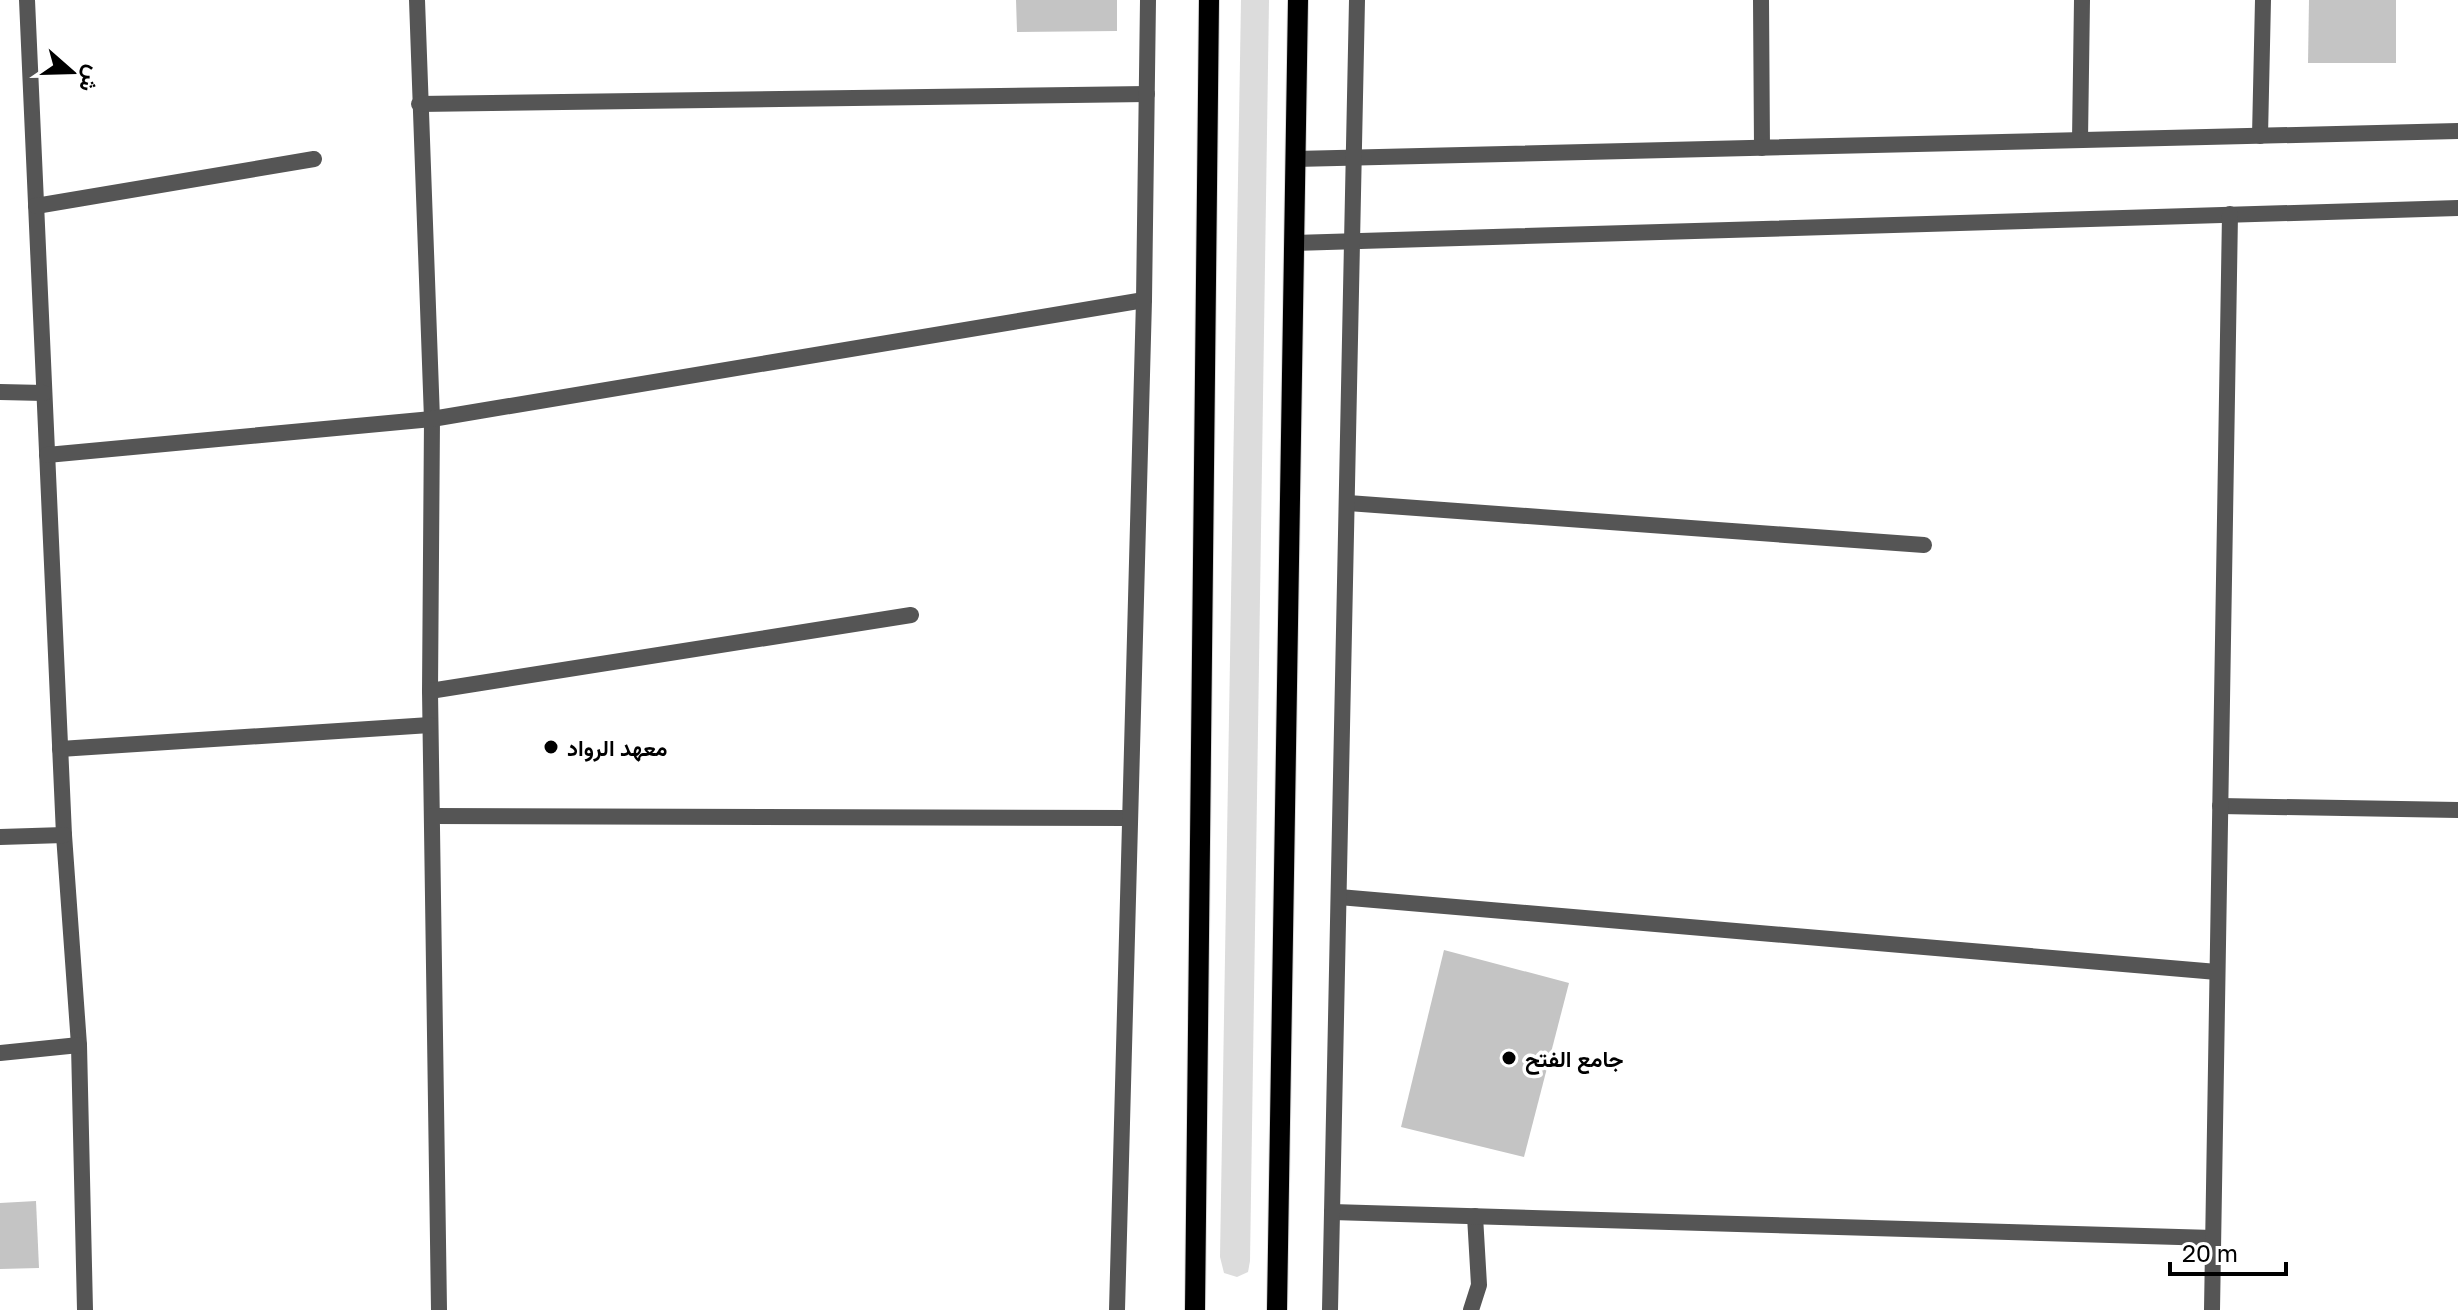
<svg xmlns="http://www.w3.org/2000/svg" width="2458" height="1310" viewBox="0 0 2458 1310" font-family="'Golos Text',Vazirmatn,sans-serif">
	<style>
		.green { fill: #dcdcdc }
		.building { fill: #c4c4c4 }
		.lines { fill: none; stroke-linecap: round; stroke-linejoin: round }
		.primary-casing { stroke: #dbdbdb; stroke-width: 22 }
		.lane { stroke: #555; stroke-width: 16 }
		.street { stroke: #555; stroke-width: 16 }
		.primary { stroke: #000; stroke-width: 20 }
		.poi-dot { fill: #000; stroke: #fff; stroke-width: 3 }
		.labels { text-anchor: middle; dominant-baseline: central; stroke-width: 7; stroke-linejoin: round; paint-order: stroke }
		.poi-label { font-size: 22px; font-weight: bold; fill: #000; stroke: #fff; text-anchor: start }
	</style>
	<rect width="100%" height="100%" fill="#fff"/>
	<polygon class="green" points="1241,0 1269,0 1250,1261 1248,1272 1237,1277 1224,1273 1220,1257"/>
	<g class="building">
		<polygon points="1016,0 1117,0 1117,31 1017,32"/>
		<polygon points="2309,0 2396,0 2396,63 2308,63"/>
		<polygon points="1444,950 1569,983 1524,1157 1401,1127"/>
		<polygon points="36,1201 39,1268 0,1269 0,1203"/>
	</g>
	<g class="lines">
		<g class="primary-casing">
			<g id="primary">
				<polyline points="1195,1310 1209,0"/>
				<polyline points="1277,1310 1298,0"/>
			</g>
		</g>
		<polyline class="lane" points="1471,1310 1479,1285 1475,1216"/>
		<g class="street">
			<polyline points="27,0 64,835 79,1045 85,1310"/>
			<polyline points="417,0 432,419 430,691 439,1310"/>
			<polyline points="1761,0 1762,148"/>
			<polyline points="419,104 1147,94"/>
			<polyline points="2260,136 2263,0"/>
			<polyline points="2080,140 2082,0"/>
			<polyline points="1295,159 2458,131"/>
			<polyline points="36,206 314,159"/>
			<polyline points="1294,243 2458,208"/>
			<polyline points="0,392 44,393"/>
			<polyline points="47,455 432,419 1144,300"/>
			<polyline points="1348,503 1924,545"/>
			<polyline points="430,691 911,615"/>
			<polyline points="60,749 430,725"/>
			<polyline points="2220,806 2458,810"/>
			<polyline points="432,816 1130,818"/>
			<polyline points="0,837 64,835"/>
			<polyline points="1339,897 2217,972"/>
			<polyline points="0,1053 79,1045"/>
			<polyline points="1332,1212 2213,1238"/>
			<polyline points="1117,1310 1144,300 1148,0"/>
			<polyline points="1330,1310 1357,0"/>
			<polyline points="2212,1310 2230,214"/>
		</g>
		<use href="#primary" class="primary"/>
	</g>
	<g class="poi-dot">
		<circle cx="551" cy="747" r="8"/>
		<circle cx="1509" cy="1058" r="8"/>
	</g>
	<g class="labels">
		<g class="poi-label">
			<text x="567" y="747">معهد الرواد</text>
			<text x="1525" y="1058">جامع الفتح</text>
		</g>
	</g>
	<g transform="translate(72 72) rotate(110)" stroke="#ffffff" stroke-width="6" paint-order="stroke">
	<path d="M0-6L14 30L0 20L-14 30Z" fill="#000000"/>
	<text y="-12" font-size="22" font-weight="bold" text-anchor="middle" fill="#000000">ش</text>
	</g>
	<path d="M2170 1262v12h116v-12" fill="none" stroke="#000000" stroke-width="4"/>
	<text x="2182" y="1262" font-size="24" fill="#000000" stroke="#ffffff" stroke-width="6" paint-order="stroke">20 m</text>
</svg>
